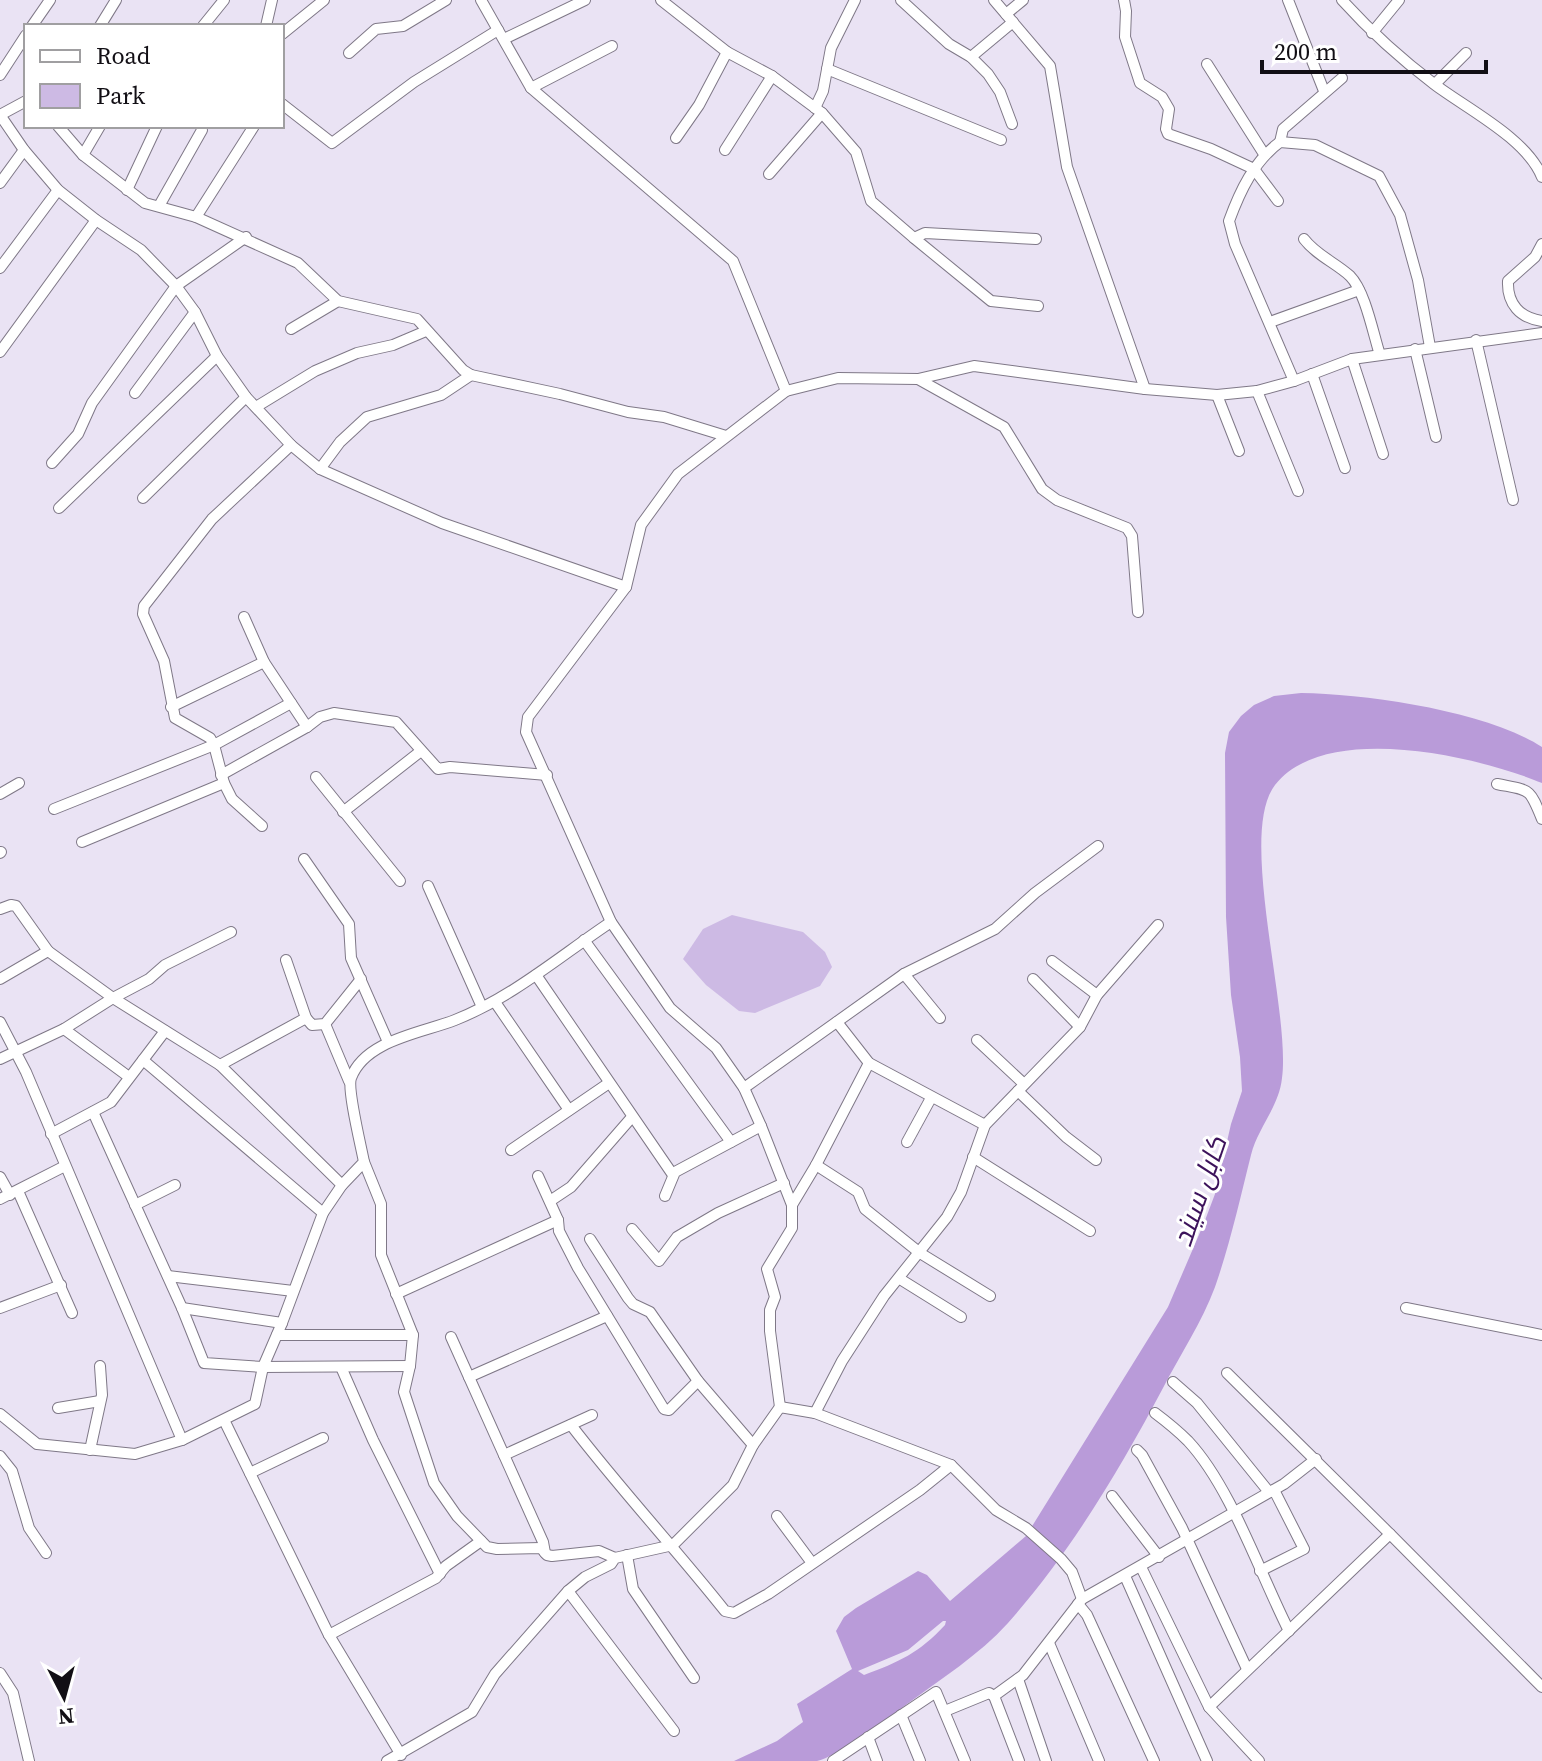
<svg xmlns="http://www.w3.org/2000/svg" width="1542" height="1761" viewBox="0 0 1542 1761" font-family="'Source Serif 4',Cairo,serif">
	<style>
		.green { fill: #cdbae4 }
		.water { fill: #b99bd9; fill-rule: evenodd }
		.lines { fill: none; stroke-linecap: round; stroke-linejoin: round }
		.minor-casing { stroke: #7f7887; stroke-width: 12 }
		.minor { stroke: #fff; stroke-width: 10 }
		.labels { text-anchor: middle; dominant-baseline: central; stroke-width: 6; stroke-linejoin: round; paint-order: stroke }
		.water-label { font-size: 28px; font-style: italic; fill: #3c125b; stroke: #fff }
	</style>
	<rect width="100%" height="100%" fill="#eae3f4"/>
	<polygon class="green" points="732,915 803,932 825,952 832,967 820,986 755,1013 739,1011 706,985 683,959 703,929"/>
	<path class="water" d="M1301,693C1368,694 1486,711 1542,747V783C1477,756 1325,721 1275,785C1237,834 1291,1011 1282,1078C1279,1107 1258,1127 1251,1155C1240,1199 1230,1244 1215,1287C1202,1322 1180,1355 1163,1388C1119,1471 1070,1553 1008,1623C979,1655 941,1679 907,1704C890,1717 835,1758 817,1761C793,1761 759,1761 734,1761L777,1741L803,1722L797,1704L852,1669L836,1631L844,1617L856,1608L918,1571L927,1575L950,1601L1026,1536L1168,1307L1204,1223L1215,1194L1231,1124L1242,1091L1240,1057L1231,995L1226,917L1225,753L1229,732L1241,716L1254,705L1274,696ZM943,1621H946L945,1625C919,1653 899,1662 864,1675L858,1671L908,1650Z"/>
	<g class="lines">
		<g class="minor-casing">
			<g id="minor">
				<polyline points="481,0 531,88 733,261 786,391"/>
				<polyline points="661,0 727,52 772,76 822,113 856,152 871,201 914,238 991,301 1038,306"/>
				<polyline points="901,0 949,44 971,57 988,74 1000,92 1012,124"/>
				<polyline points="994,0 1050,66 1067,167 1145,389"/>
				<polyline points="1124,0 1126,11 1125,37 1140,83 1162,97 1169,109 1166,129 1168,134 1211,149 1254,169 1278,201"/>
				<polyline points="1288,0 1324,91"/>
				<path d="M1342,0C1370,31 1401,59 1434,84C1467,109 1526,138 1542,177"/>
				<polyline points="1006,14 1023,0"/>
				<polyline points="32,26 50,0"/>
				<polyline points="100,26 116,0"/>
				<polyline points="203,26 224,0"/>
				<polyline points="266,26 272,0"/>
				<polyline points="1372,33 1399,0"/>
				<polyline points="282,34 324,0"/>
				<polyline points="504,39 585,0"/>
				<polyline points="349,53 376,29 403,26 446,0"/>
				<polyline points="971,57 1013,22"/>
				<polyline points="1207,64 1264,154"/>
				<polyline points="827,69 1001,140"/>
				<polyline points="0,75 26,35"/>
				<polyline points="1435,84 1466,53"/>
				<polyline points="531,88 612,46"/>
				<polyline points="282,104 332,143 414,82 498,30"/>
				<polyline points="815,108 823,91 831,48 855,0"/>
				<polyline points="0,115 24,150 58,190 96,220 141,250 176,286 195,312 217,356 246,397 291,445 320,469 442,523 626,587 641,525 678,474 786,391 838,378 918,379 974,366 1145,389 1217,395 1257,391 1294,381 1352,359 1542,333"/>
				<polyline points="0,115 26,101"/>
				<polyline points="58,126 83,155 145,203 196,217 298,263 338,301 417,319 463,370 471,375 560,394 628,412 664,417 726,436"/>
				<polyline points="676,138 699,105 727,52"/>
				<polyline points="1280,142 1283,129 1342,78"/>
				<polyline points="725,150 772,76"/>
				<polyline points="83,155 100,126"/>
				<polyline points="769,174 822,113"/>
				<polyline points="0,183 24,150"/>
				<polyline points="127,190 157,126"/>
				<polyline points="159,206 202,130"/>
				<polyline points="196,217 254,126"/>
				<polyline points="914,238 925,233 1036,239"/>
				<path d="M1304,239C1316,255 1336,263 1350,276C1365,291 1373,333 1380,355"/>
				<path d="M1542,244L1535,257L1508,281C1507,304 1520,318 1542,321"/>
				<polyline points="0,268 58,190"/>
				<polyline points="1270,322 1359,290"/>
				<polyline points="291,329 338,301"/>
				<polyline points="1476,340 1513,500"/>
				<polyline points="1415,349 1436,437"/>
				<polyline points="0,352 96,220"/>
				<polyline points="1352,359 1383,454"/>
				<polyline points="1312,374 1345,468"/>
				<polyline points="918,379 1004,427 1042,489 1057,500 1127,528 1132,536 1138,612"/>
				<path d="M1294,381L1235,244L1229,221C1240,191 1254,161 1280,142L1315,145L1379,176L1400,215L1418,280L1430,347"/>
				<polyline points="1257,391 1298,491"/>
				<polyline points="135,393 195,312"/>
				<polyline points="1217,395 1239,451"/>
				<polyline points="256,407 315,371 357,353 393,345 426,331"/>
				<polyline points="52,463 78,434 92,403 176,286 246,237"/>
				<polyline points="320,469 340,442 367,417 441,395 471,375"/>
				<polyline points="143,498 246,397"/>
				<polyline points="59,508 217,356"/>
				<polyline points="626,587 528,717 526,732 611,922 670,1008 716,1048 744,1088 761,1126 792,1205 792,1228 767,1269 775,1297 770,1310 770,1331 780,1407"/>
				<polyline points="244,617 264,662 307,727"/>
				<polyline points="171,707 264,662"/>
				<polyline points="221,775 307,727 320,717 334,713 396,722 438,769 450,767 547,775"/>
				<polyline points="316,777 400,881"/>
				<path d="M1497,784C1531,791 1529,787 1542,819"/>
				<polyline points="0,794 19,783"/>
				<polyline points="54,809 214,745 291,703"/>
				<polyline points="343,812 421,751"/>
				<polyline points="262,826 232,799 224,783 214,745 210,738 175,718 164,661 143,614 144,606 212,519 291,445"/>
				<polyline points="82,842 224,783"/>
				<polyline points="0,853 1,852"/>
				<polyline points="304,859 349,924 351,958 388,1042"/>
				<polyline points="428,886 482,1007"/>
				<polyline points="0,909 11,905 16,906 48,951"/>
				<polyline points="584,940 731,1142"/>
				<polyline points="286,960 306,1018 312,1025 325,1024 361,979"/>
				<polyline points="1052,961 1097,995"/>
				<polyline points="904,974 940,1018"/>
				<polyline points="536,975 673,1175"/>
				<polyline points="0,979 48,951 113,998 220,1065 342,1185"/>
				<polyline points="1033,979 1080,1027"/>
				<polyline points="495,1002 569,1110"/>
				<polyline points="0,1022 26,1072 182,1440"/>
				<polyline points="837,1022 869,1063 985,1125"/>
				<polyline points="325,1024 349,1081"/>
				<polyline points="64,1029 129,1077"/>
				<polyline points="977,1040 1024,1084"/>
				<polyline points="0,1059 64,1029 113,998 149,979 165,965 231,932"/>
				<polyline points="143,1060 323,1213"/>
				<polyline points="220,1065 306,1018"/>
				<polyline points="744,1088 904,974 995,929 1035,893 1098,846"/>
				<polyline points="1018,1091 1066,1137 1096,1160"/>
				<polyline points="93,1112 182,1308 204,1363 263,1367 410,1366"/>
				<polyline points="51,1134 111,1102 165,1031"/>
				<polyline points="907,1142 931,1098"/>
				<polyline points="511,1150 609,1083"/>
				<polyline points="973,1157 1090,1231"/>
				<polyline points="364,1162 381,1204 381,1255 413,1335 410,1366 404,1392 434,1483 457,1516 487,1547 497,1549 541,1548 547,1555 552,1556 599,1551 615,1558"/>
				<polyline points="816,1165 858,1192 865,1209 920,1253 990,1296"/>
				<polyline points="538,1176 558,1220 559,1231 578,1268 664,1409 669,1410 698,1381"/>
				<polyline points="0,1177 10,1195"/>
				<polyline points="18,1191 72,1313"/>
				<polyline points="665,1196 675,1172 761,1126"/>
				<polyline points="0,1199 65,1166"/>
				<polyline points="550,1201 571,1187 632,1117"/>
				<polyline points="135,1205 175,1185"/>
				<polyline points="792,1205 816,1165 869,1063"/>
				<polyline points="632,1229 659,1261 677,1237 718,1213 784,1183"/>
				<polyline points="590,1239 628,1298 633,1304 650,1312 698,1381 753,1445"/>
				<polyline points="168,1276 293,1291"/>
				<polyline points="900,1279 961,1317"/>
				<polyline points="396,1294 558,1220"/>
				<polyline points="0,1308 61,1285"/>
				<polyline points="182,1308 282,1323"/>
				<polyline points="1406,1308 1542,1335"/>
				<polyline points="277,1335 413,1335"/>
				<polyline points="451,1337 543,1542 545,1553"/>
				<polyline points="341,1367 373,1440 440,1574"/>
				<polyline points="1227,1373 1390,1534 1209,1707 1259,1761"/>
				<polyline points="469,1377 607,1316"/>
				<polyline points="1173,1382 1197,1403 1269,1492"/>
				<polyline points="58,1408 100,1401"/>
				<polyline points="815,1413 842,1361 884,1296 947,1217 961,1192 985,1125 1080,1027 1097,995 1158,925"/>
				<path d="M1155,1413C1167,1422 1178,1431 1188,1441C1231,1487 1260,1574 1289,1631"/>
				<path d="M0,1414L37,1444L135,1454L182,1440L255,1404L263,1367L282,1323L323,1213L342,1185L364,1162C361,1146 347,1089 351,1078C365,1040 422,1033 455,1020C513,997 560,956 611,922"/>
				<polyline points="224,1420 329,1635 401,1755"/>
				<path d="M571,1425C620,1489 675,1548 725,1611L734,1613L768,1594L920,1490L951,1465"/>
				<polyline points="90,1450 102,1395 100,1366"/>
				<polyline points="1137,1450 1142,1455 1182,1528 1247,1669"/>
				<polyline points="504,1455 592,1415"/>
				<polyline points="0,1456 12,1471 29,1528 46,1553"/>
				<polyline points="250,1473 323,1438"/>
				<polyline points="1112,1496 1159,1557"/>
				<polyline points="777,1516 812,1563"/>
				<polyline points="1390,1534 1542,1687"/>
				<polyline points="627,1555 633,1589 694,1678"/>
				<polyline points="1141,1567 1209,1707"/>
				<polyline points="1260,1571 1304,1549 1274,1490"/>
				<polyline points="1125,1576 1207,1761"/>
				<polyline points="568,1591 674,1731"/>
				<polyline points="1078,1604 1087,1615 1154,1761"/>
				<polyline points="329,1635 436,1578 446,1566 481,1541"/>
				<polyline points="1049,1643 1099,1761"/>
				<polyline points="0,1673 13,1693 29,1761"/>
				<polyline points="1018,1679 1046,1761"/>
				<polyline points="945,1711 989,1693 994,1696"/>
				<polyline points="901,1715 920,1761"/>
				<polyline points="868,1737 877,1761"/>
				<polyline points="387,1761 472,1712 495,1674 568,1591 585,1577 611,1564 615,1558 673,1545 733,1485 753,1445 780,1407 815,1413 951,1465 996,1510 1026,1528 1061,1559 1072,1572 1082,1599"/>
				<polyline points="833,1761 936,1692 965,1761"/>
				<polyline points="1019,1761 994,1696 1023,1675 1082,1599 1284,1484 1316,1459"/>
			</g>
		</g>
		<use href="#minor" class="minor"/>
	</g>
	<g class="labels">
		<g class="water-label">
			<text transform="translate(1199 1191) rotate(-71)">کابل سيند</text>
		</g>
	</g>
	<rect x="24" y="24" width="260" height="104" fill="#ffffff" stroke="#a09fa1" stroke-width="2"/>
	<rect x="40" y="50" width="40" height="12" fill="#ffffff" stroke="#a09fa1" stroke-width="2"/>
	<text x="96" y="64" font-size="24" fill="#120f15">Road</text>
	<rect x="40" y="84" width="40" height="24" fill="#cdbae4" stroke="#a09fa1" stroke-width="2"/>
	<text x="96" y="104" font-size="24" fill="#120f15">Park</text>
	<g transform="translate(64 1697) rotate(174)" stroke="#ffffff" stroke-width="6" paint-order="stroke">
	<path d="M0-6L14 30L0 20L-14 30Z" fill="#120f15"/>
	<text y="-12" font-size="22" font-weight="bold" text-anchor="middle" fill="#120f15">N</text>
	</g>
	<path d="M1262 60v12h224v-12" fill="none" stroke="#120f15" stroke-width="4"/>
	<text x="1274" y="60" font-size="24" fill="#120f15" stroke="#ffffff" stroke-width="6" paint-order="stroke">200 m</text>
</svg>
